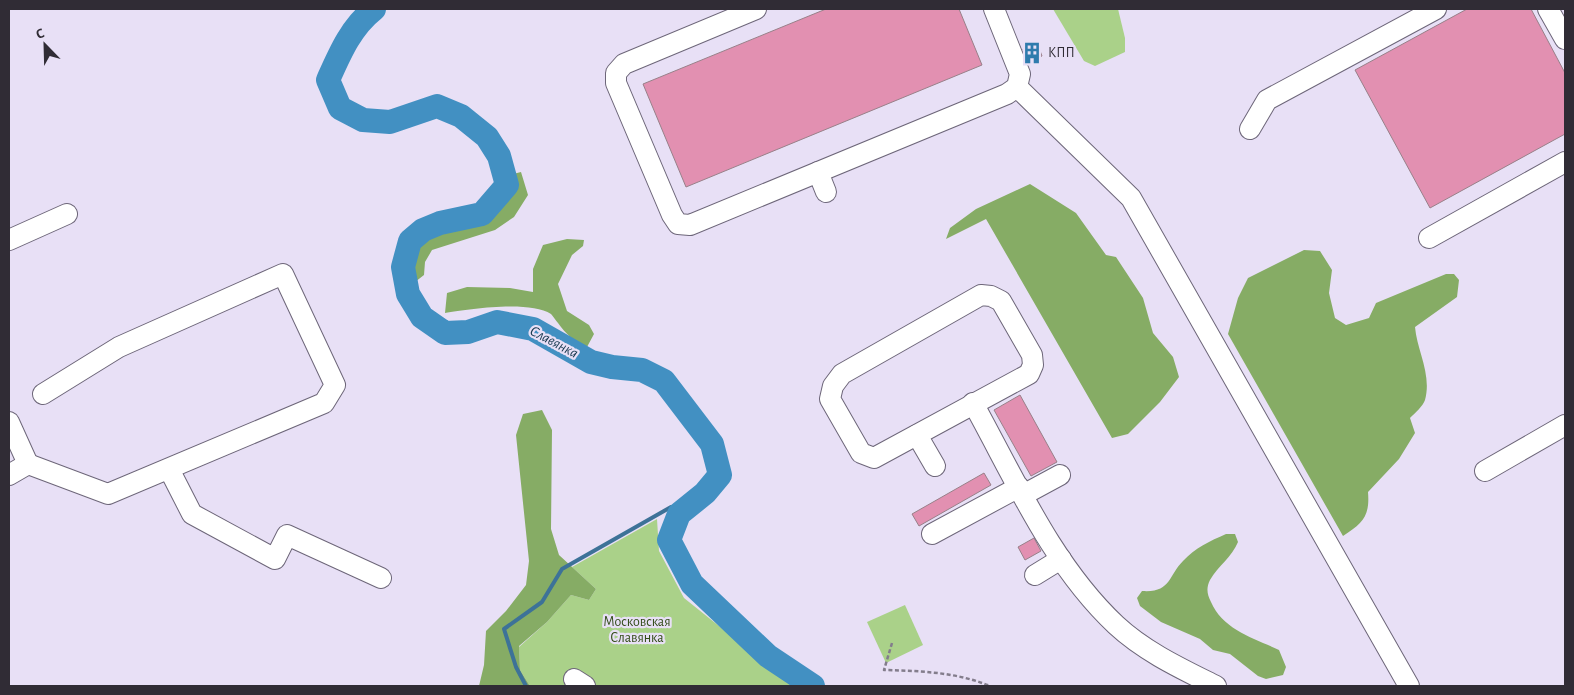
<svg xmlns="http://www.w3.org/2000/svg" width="1574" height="695" viewBox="0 0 1574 695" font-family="'Alegreya Sans',sans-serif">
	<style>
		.green { fill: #aad189 }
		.forest { fill: #86ac65 }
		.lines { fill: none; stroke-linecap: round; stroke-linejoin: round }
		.stream { stroke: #3d7298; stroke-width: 4 }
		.river { stroke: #4290c2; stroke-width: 24 }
		.building { fill: #e290b1; stroke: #988089 }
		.minor-casing { stroke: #6d6679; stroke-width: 22 }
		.path { stroke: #837d8c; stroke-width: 2.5; stroke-dasharray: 4 2.5; stroke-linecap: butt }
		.minor { stroke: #fff; stroke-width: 20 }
		.labels { text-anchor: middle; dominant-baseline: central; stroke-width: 4.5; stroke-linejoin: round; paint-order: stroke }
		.poi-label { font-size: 14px; fill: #302c35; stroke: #e8e0f6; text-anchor: start }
		.park-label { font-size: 14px; fill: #324b18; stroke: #e8e0f6 }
		.water-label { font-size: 15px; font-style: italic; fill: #14364c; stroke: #e8e0f6 }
	</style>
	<rect width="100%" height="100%" fill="#e8e0f6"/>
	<g class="green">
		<polygon points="1053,9 1118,9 1125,38 1125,52 1095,66 1084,61"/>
		<polygon points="657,519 659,551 684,598 794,686 530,686 520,670 519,647 547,622 571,595 589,600 596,589 572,567"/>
		<polygon points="905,605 923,645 886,663 867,622"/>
	</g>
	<g class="forest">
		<polygon points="521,172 528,195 514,217 495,230 432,250 425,262 424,275 415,282 409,269 416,245 438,229 470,226 496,211 512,190 509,175"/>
		<polygon points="1030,184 1076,213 1106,255 1116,257 1143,298 1153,333 1173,357 1179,377 1160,402 1128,434 1112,438 986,219 946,239 950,228 976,209"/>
		<path d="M567,239L584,240L583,246L572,255L558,284L567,311L589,325L594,334L587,347C574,342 566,334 558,323C556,321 553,316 551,314C530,300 469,309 445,313L447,293L467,287L510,288L533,292V269L543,245Z"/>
		<path d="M1304,250L1320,251L1332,270L1329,293L1335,318L1346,325L1369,318L1376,303L1446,274H1454L1459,280L1457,297L1415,327C1417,351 1432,374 1425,400C1423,406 1415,413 1410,418L1415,433L1399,459L1368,492C1370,516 1363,523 1343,536L1228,334L1238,298L1248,278Z"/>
		<polygon points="542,410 552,430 551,529 559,555 596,589 589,600 571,595 547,622 519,646 520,670 530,686 479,686 484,665 486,631 506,611 526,585 529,561 516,435 523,414"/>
		<path d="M1226,534H1235L1238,542C1232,557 1218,566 1210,580C1206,588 1207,594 1211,602C1223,630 1254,638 1279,650L1286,667L1283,675L1266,679L1258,676L1230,654L1213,650L1200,639L1161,622L1140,606L1137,598L1142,591C1171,593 1168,576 1183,561C1195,548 1210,541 1226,534Z"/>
	</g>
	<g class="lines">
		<polyline class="stream" points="526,686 516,667 504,629 542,602 562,569 671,507 686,508"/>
		<path class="river" d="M374,9C351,27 340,53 328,80L340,108L363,120L390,122L437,106L461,116L487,137L499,156L507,185L482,214L440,223L423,230L410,241L403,267L408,294L422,317L445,333L468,332L497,322L533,329L591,362L612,367L642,370L664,381L712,444L720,475L705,493L679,514L669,540L692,584L768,656L813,686"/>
	</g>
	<g class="building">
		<polygon points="826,9 959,9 982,65 686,187 643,84"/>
		<polygon points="1467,9 1531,9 1565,73 1565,134 1430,208 1355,70"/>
		<polygon points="1037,43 1042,56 1028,62 1023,49"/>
		<polygon points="1020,395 1057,462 1031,476 994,410"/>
		<polygon points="984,473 991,485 919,526 912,514"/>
		<polygon points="1034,538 1041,551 1025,560 1018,547"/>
	</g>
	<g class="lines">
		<g class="minor-casing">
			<g id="minor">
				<polyline points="756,9 624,64 616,73 616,83 672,215 678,224 690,225 1007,94 1017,87 1020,74 994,9"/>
				<polyline points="1548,9 1565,39"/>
				<polyline points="1017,87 1131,198 1409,686"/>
				<polyline points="1250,129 1267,100 1436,9"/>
				<polyline points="818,172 826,192"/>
				<polyline points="1429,238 1565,162"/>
				<polyline points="9,240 67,214"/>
				<polygon points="981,295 991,296 1001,301 1032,355 1033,365 1029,374 874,458 861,453 830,399 833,386 842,374"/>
				<path d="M973,403C1015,479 1052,565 1116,625C1145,652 1182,669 1216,686"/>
				<polyline points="9,422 28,464"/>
				<polyline points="917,435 935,466"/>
				<polyline points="169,469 192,514 275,559 287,535 381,578"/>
				<polyline points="1485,471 1565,425"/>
				<polyline points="9,475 28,464 108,494 324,403 335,385 283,274 119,347 43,394"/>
				<polyline points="1023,495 1060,475"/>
				<polyline points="932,534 1019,487"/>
				<polyline points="1035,575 1061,559"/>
				<polyline points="574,679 585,686"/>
			</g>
		</g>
		<path class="path" d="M892,643L884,670C921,671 956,672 990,686"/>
		<use href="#minor" class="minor"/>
	</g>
	<defs>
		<g id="building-bare" transform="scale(1.725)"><path d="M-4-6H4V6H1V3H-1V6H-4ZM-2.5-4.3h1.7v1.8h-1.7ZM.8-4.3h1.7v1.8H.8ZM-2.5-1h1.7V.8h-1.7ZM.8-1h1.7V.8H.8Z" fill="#2e7bad" stroke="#e8e0f6" stroke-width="2.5" paint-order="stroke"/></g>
	</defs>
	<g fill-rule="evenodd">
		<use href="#building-bare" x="1032" y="53"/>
	</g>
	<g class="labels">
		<g class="poi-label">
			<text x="1048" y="53">КПП</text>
		</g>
		<g class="park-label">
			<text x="637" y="622">Московская<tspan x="637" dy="16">Славянка</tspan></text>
		</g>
		<g class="water-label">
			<text transform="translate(554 342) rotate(28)">Славянка</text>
		</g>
	</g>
	<rect width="1574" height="695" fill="none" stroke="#302c35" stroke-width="20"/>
	<g transform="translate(45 45) rotate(337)" stroke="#e8e0f6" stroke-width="4" paint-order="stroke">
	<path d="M0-4L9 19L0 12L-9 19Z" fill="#302c35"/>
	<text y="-8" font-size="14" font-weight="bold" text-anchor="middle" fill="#302c35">С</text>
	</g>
</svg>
